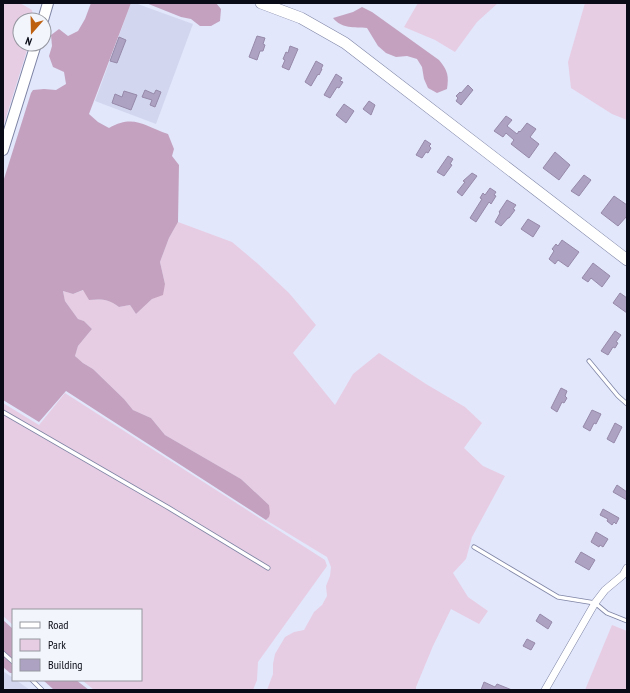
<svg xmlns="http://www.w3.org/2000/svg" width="630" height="693" viewBox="0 0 630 693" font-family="'PT Sans Narrow',sans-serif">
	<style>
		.built { fill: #d2d7ef }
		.green { fill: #e7cde3 }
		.forest { fill: #c4a2bf }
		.building { fill: #aea2c2; stroke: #9689a9 }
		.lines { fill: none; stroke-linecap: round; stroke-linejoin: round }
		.lane-casing { stroke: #7e84a4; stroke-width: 5 }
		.street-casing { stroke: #7e84a4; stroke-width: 8 }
		.secondary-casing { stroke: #7e84a4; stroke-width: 12 }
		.primary-casing { stroke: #7e84a4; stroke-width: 12 }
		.lane { stroke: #fff; stroke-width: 3.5 }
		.street { stroke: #fff; stroke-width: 7 }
		.secondary { stroke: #fff; stroke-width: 10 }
		.primary { stroke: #fff; stroke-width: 11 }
	</style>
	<rect width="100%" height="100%" fill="#e2e7fc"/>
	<g class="built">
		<polygon points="131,3 135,3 193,24 156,124 95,101"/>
		<polygon points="3,671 13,678 13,680 16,680 30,690 3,690"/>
	</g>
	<g class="green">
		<polygon points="3,3 20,3 32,10 33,20 20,20 20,44 29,44 3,127"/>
		<polygon points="418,3 498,3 477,22 455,52 435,40 404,27"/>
		<polygon points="585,3 627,3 627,120 612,114 571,88 568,62"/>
		<path d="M178,222L232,242L257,263L289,293L316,325L293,353L335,405L353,374L379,353L426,384L465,407L482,423L464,448L483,466L505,476L472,537L466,559L453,573L468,597L488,611L479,624L451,609L433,646L416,687V690H267L273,674V664L275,654L285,637L294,632L304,630L314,612L322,605L327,596L326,586L330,576L331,567L327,557L266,520L269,517V505L241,479L165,435L151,418L133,410L124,399L93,369L83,363L75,356L78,346L92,329L84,321L78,319L65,301L63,291L73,294L84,290L89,300C102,299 108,299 119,307L130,305L136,314L152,299L165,284L160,262L169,238Z"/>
		<polygon points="65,393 325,560 327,566 258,662 257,680 253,690 94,690 82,680 141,680 141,610 13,610 13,625 3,616 3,403 39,425"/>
		<polygon points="612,625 627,631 627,690 585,690"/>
	</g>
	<g class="forest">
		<path d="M91,3H131L89,114L98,122L109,128C134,114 144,126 168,134L174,149L172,156L179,165L178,222L169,238L160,262L165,284L163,295L152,299L136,314L130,305L119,307C108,299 102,299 89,300L83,290L73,294L63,291L65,301L78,319L84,321L92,329L78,346L75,356L83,363L93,369L124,399L133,410L151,418L165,435L241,479L269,505L270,513L269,517L266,520L66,391L39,422L3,400V182L31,93L33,90L44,89L56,90L66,84L64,72L53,67L49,56L52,46L51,35L59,29L68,36L78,31L85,19Z"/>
		<polygon points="146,3 216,3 221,9 220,21 211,26 200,26 191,19 181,17"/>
		<path d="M362,7L372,12L439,60C448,71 449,76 447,89L437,93L428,88L424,79L422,67L417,59L407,56L396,57L386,53L378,46L367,28C354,27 342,29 333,18L353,12Z"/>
		<polygon points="3,620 13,629 13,673 10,673 3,667"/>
		<polygon points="43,680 76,680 89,690 54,690"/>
	</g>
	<g class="building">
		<polygon points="257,36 265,38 263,44 265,45 263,51 260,51 257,60 249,57"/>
		<polygon points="119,37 126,40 117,63 110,61"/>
		<polygon points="290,46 298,49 289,70 282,67 285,60 283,59 286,52 288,53"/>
		<polygon points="316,61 323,65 321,69 322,69 319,75 318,74 311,86 305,82"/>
		<polygon points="336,74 342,78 340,81 343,82 339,88 337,87 330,98 324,95"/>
		<polygon points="468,85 473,90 461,105 456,101 458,98 456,96 460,92 461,93"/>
		<polygon points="145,90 154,94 156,90 161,92 155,107 150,105 152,100 142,97"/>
		<polygon points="124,91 137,95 131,110 112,103 115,94 122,97"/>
		<polygon points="369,101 375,105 371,115 363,109"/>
		<polygon points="344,104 354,111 346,123 336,115"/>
		<polygon points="506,116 512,120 507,126 517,134 519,131 520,132 527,123 536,129 530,137 539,144 529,158 511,144 514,140 506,133 503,137 494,131"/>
		<polygon points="425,140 431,144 429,146 431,148 428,153 426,152 422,158 416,155"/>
		<polygon points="555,152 570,165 559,180 543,168"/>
		<polygon points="448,156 453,159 450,164 452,165 444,176 437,172"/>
		<polygon points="472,173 477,176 462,196 457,192 465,182 463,181"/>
		<polygon points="584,175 591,180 579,196 571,191"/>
		<polygon points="490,188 496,192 494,195 496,196 491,204 489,202 476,222 470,218 482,199 480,198 483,193 485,195"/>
		<polygon points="614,196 627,205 627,216 618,226 601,213"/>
		<polygon points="507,200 516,205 513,209 515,210 509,218 508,218 501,226 495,222 500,213 499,212"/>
		<polygon points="528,219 540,226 533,237 521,229"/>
		<polygon points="562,240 579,252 568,267 558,260 555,264 549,259 554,251 552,249 556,244 558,246"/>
		<polygon points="593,263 610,276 602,287 591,278 588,282 582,278"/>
		<polygon points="620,293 627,298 627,313 613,303"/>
		<polygon points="615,331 621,335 616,342 618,343 615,348 613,347 608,355 601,351"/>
		<polygon points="561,388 567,391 565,396 567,398 564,403 562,402 557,412 551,408"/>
		<polygon points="592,410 601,414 596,424 594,423 590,431 583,427"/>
		<polygon points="615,423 622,427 614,443 607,439"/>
		<polygon points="617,485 627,492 627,500 613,492"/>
		<polygon points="603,509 619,518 616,524 614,522 612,525 607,521 608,519 600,515"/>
		<polygon points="596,532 608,539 603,547 600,545 599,547 591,542"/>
		<polygon points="581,552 595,560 589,570 575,562"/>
		<polygon points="540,614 552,622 548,629 536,621"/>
		<polygon points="527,639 535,643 531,650 523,646"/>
		<polygon points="484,682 495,687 497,684 512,690 481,690"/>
	</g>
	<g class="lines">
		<g class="lane-casing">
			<g id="lane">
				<polyline points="589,361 618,396 627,404"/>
				<polyline points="3,412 169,508 268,568"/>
				<polyline points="474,547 558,597 595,603 607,613 627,621"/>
				<polyline points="3,653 13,662"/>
				<polyline points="32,680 42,690"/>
			</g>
		</g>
		<g class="street-casing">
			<polyline id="street" points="545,690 595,603 605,590 623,575 627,568"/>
		</g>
		<g class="secondary-casing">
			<g id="secondary">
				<polyline points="43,20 48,3"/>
				<polyline points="3,150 36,44"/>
			</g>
		</g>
		<g class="primary-casing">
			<polyline id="primary" points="261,3 301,18 345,43 627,260"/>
		</g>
		<use href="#lane" class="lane"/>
		<use href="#street" class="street"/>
		<use href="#secondary" class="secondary"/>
		<use href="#primary" class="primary"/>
	</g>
	<rect width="630" height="693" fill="none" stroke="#090b16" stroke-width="8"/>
	<rect x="12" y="609" width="130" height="72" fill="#f3f5fc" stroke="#9597a0"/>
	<rect x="20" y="622" width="20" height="6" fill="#ffffff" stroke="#9597a0"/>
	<text x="48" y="629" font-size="12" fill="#090b16">Road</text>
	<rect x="20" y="639" width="20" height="12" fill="#e7cde3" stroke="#9597a0"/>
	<text x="48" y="649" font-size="12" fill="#090b16">Park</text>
	<rect x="20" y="659" width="20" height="12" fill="#aea2c2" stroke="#9597a0"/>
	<text x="48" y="669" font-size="12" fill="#090b16">Building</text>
	<g transform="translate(32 32) rotate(200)"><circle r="19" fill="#f3f5fc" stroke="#9597a0"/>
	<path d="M0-3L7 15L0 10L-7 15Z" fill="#bd6010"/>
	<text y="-6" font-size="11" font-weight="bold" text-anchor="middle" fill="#090b16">N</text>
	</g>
</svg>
